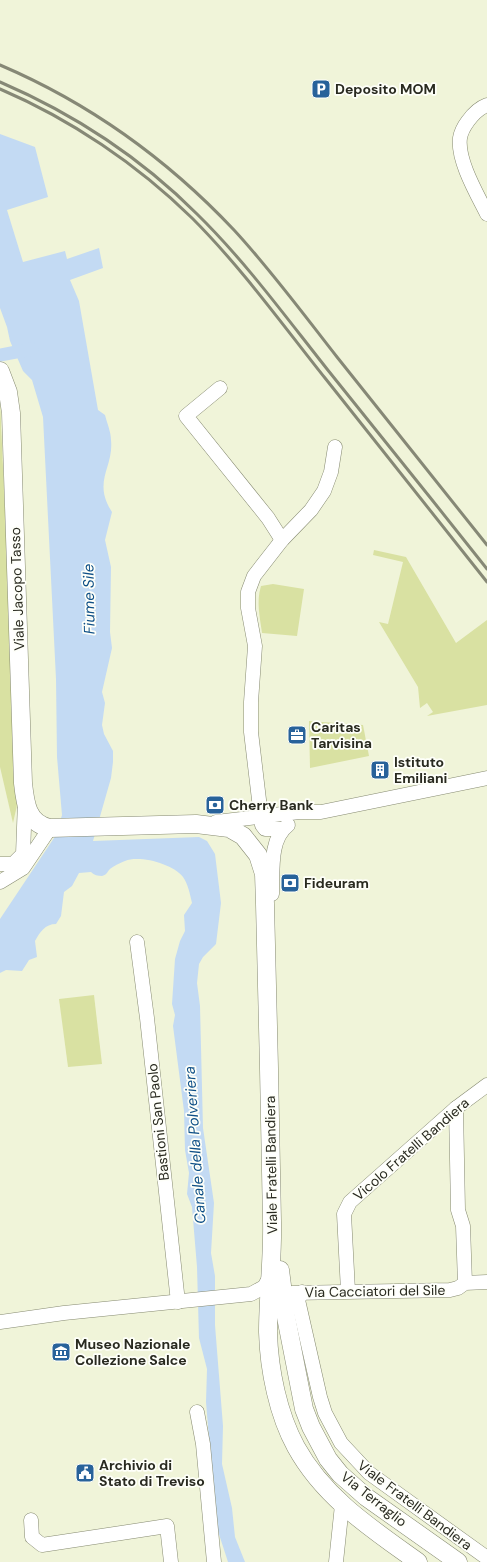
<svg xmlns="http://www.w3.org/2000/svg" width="487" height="1562" viewBox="0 0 487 1562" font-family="'DM Sans',sans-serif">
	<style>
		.green { fill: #d9e1a2 }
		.water { fill: #c3daf3 }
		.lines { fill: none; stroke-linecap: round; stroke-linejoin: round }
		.canal { stroke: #c3daf3; stroke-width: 13 }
		.minor-casing { stroke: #868a71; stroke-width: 15 }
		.major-casing { stroke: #868a71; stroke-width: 19 }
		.minor { stroke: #fff; stroke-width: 14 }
		.major { stroke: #fff; stroke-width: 18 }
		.rail { stroke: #868876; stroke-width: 3 }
		.labels { text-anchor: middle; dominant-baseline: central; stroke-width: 3.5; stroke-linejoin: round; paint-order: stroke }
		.poi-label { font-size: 14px; font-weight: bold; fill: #292a20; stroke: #fefff9; text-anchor: start }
		.street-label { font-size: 14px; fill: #292a20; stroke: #fefff9 }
		.water-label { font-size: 15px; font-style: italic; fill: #0f5087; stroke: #fefff9 }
	</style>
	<rect width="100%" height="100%" fill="#f0f4d9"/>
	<g class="green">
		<polygon points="0,400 18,801 13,823 0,767"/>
		<polygon points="374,550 406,557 456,643 487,620 487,705 427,716 433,712 427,703 420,708 418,687 379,622 388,624 403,562 373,555"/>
		<path d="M273,584L304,589L297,636L262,633C260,617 256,602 261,586Z"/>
		<polygon points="309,721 363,725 369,756 310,768"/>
		<polygon points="94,995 102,1064 68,1067 59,999"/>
	</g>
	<path class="water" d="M0,134L35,147L48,197L7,210L23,262L65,251L67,259L99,248L103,268L70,280L79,301L98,410L105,415C107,423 111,432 111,440C114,468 92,481 112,512L105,540L111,567L110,632L112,648L102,692L105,703L102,725L104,734L113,751V762L111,778L93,841L199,837L207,841L215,854L221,903L216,944L203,957L199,964L197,983L200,1006L203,1128L214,1203L211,1253L215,1276V1325L223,1426L222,1464L232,1508L235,1537L245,1562H228L216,1525L206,1402L207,1369L199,1338L197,1267L192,1207L187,1194L189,1173L185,1150L184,1111L173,1026L175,1015L172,1004L175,959L180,941L185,931L184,915L192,903C190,894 188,884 183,877C173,864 140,855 125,861C120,863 113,866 109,870C107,873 106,875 102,876C98,876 94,875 91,872L79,873L72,886L64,892L61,916L56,924C45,924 40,932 35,941L37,957L29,960L22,971L6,970L0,973V919L56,835L62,815L57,757L56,679L43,417L32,380L23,371L10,341L7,327L0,308Z"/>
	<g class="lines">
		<polyline class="canal" points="0,355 32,349"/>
		<g class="minor-casing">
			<g id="minor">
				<path d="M487,105C479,108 473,114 468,121C465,125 461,132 460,138C457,160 477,194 487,214"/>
				<polyline points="220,388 186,416 268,518 282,540"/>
				<polyline points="216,822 299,812 321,812 487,778"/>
				<polyline points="282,829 265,829 262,825 251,732 251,702 255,646 248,608 248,592 254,576 282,540 311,510 324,491 331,472 335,447"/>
				<polyline points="0,864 13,864 23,854 25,801"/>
				<polyline points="0,882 23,868 50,828"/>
				<path d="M272,894C273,872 269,839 288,825"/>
				<polyline points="137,942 147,1018 178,1302"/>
				<polyline points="456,1108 458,1210 463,1226 465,1283"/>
				<polyline points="348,1291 344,1214 350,1202 456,1108 487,1085"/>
				<polyline points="302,1292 298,1300 320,1397 325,1413 341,1443 369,1473 487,1558"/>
				<polyline points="292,1293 450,1290 458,1288 465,1283 487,1282"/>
				<polyline points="0,1322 64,1313 251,1294 264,1287 271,1275"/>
				<polyline points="197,1412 203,1444 214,1562"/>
				<polyline points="31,1520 32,1537 42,1545 167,1526 171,1562"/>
				<polyline points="336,1562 342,1505"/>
			</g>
		</g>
		<g class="major-casing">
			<g id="major">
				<path d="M0,371L8,392L11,413L23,783C25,802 27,824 50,828L196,824L229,828L243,836L258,855L264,874L265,904C268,1010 270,1115 272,1221C273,1258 268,1295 268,1332C269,1370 278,1414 296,1447C324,1498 372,1529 418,1562"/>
				<polyline points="280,1270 286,1317 304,1409 311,1427 328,1459 340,1474 366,1497 458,1562"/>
			</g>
		</g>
		<use href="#minor" class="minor"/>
		<use href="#major" class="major"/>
		<g class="rail">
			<path d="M0,65C89,103 168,160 234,230C271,270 304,315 337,357C387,420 437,482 487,545"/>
			<path d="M0,82C72,113 141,158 197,214C245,261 285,316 327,369C381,436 434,502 487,569"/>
			<path d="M0,89C70,119 137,164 192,218C241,267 282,324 325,378C379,446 433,514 487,582"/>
		</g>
	</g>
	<defs>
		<g id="parking-square" transform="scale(1)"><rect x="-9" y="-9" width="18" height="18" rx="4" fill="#28629a" stroke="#fefff9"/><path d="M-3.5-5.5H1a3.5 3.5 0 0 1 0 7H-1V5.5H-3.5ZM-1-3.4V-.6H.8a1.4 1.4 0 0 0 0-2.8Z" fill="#fff"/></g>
		<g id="office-square" transform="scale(1)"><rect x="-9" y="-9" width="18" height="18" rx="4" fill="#28629a" stroke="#fefff9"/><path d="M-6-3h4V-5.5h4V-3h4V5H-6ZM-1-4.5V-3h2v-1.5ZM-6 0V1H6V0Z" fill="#fff"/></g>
		<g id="building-square" transform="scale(1)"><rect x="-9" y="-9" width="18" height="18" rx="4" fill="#28629a" stroke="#fefff9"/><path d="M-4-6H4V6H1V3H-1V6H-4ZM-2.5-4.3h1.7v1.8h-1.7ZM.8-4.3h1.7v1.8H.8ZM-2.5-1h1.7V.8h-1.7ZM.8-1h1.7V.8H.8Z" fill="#fff"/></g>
		<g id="bank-square" transform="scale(1)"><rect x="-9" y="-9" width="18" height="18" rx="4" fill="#28629a" stroke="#fefff9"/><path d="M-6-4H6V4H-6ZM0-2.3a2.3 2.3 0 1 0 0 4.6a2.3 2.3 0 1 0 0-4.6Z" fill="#fff"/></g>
		<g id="museum-square" transform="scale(1)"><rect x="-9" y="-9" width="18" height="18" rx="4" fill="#28629a" stroke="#fefff9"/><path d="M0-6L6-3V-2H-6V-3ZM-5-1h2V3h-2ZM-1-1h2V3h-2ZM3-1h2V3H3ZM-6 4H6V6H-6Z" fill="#fff"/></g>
		<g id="civic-square" transform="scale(1)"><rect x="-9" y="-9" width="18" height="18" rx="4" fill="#28629a" stroke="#fefff9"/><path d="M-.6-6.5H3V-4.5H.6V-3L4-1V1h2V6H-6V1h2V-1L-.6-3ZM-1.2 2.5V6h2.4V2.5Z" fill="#fff"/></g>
	</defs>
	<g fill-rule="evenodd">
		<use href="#parking-square" x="321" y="89"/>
		<use href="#office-square" x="297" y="735"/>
		<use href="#building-square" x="380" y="770"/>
		<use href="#bank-square" x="215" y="805"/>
		<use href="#bank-square" x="290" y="883"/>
		<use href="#museum-square" x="61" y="1352"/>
		<use href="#civic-square" x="85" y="1473"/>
	</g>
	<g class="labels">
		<g class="poi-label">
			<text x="335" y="89">Deposito MOM</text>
			<text x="311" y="727">Caritas<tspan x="311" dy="16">Tarvisina</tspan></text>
			<text x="394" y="762">Istituto<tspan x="394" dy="16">Emiliani</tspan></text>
			<text x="229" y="805">Cherry Bank</text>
			<text x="304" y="883">Fideuram</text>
			<text x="75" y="1344">Museo Nazionale<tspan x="75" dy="16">Collezione Salce</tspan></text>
			<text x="99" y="1465">Archivio di<tspan x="99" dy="16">Stato di Treviso</tspan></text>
		</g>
		<g class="street-label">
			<text transform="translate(17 589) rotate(-92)">Viale Jacopo Tasso</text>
			<text transform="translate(158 1122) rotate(-96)">Bastioni San Paolo</text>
			<text transform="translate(411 1149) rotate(-41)">Vicolo Fratelli Bandiera</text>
			<text transform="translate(271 1165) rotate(-91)">Viale Fratelli Bandiera</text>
			<text transform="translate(375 1291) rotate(-1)">Via Cacciatori del Sile</text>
			<text transform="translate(374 1499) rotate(38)">Via Terraglio</text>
			<text transform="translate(415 1505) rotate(37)">Viale Fratelli Bandiera</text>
		</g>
		<g class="water-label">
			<text transform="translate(89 599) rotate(-91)">Fiume Sile</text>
			<text transform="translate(195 1145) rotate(-94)">Canale della Polveriera</text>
		</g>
	</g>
</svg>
